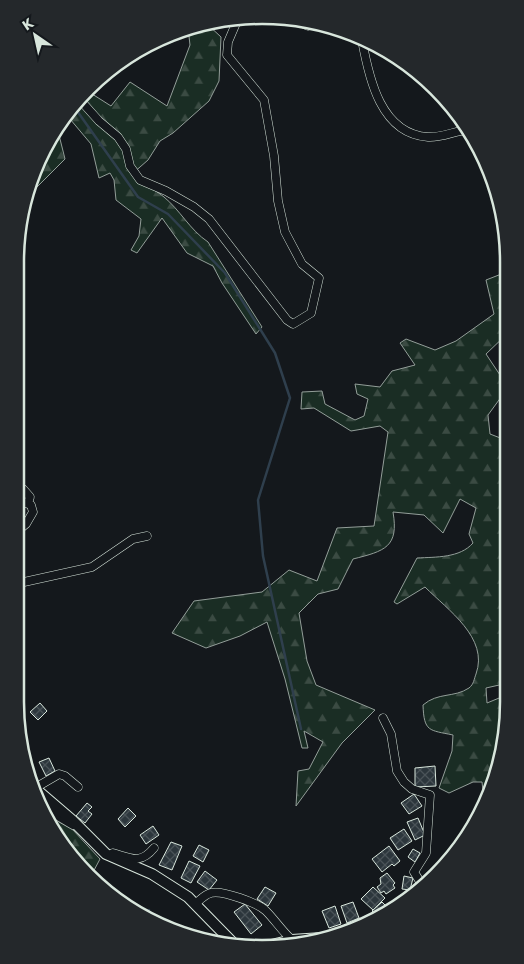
<svg xmlns="http://www.w3.org/2000/svg" width="524" height="964" viewBox="0 0 524 964" font-family="Jost,sans-serif">
	<style>
		.forest { fill: url(#forest-firs); stroke: #939e99 }
		.lines { fill: none; stroke-linecap: round; stroke-linejoin: round }
		.stream { stroke: #2f3f4d; stroke-width: 2.5 }
		.building { fill: url(#building-cross-hatch); stroke: #d8e6dc }
		.street-casing { stroke: #d8e6dc; stroke-width: 9 }
		.secondary-casing { stroke: #d8e6dc; stroke-width: 12 }
		.street { stroke: #14181c; stroke-width: 8 }
		.secondary { stroke: #14181c; stroke-width: 10 }
		.rim { fill: none; stroke: #d8e6dc; stroke-width: 2.5 }
	</style>
	<defs>
		<pattern id="forest-firs" width="22" height="20" patternUnits="userSpaceOnUse" patternTransform="scale(1.25)"><rect width="22" height="20" fill="#1a2d24"/><path d="M5 1l3.5 6h-7zM16 11l3.5 6h-7z" fill="#3b4b43"/></pattern>
		<pattern id="building-cross-hatch" width="8" height="8" patternUnits="userSpaceOnUse" patternTransform="scale(1.25)"><rect width="8" height="8" fill="#2c363c"/><path d="M0 0l8 8M0 8l8-8" fill="none" stroke="#4a5358"/></pattern>
	</defs>
	<rect width="100%" height="100%" fill="#14181c"/>
	<g class="forest">
		<path d="M198,23H206L221,37L219,81L209,101L173,133L160,141L148,160L132,174C142,184 153,188 164,197C180,210 190,230 208,242L262,327L256,334L222,283L213,266L187,253L162,218L137,253L131,250L139,236L141,219L116,200L114,180L110,173L99,178L91,144L70,119L58,131L65,159L23,201L48,139L89,92L111,106L130,82L167,106L190,45L188,28Z"/>
		<path d="M507,267V334L486,354L504,381L507,379V389L488,415L490,434L508,441V488L503,492L508,502V683L486,688L487,703L504,696L508,699L502,719C515,746 490,792 479,819L484,800L482,782H473L449,793L439,788L452,751L453,735C429,730 424,732 423,705C438,692 454,698 469,688C474,684 474,679 476,674C489,638 448,610 425,587L397,604L394,602L417,558C436,557 460,558 473,543L469,534L476,508L460,499L443,533L424,515L393,512C399,547 385,551 353,559L338,589L318,594L299,613L307,661L316,685L375,710L342,743L296,806L298,771L309,769L323,742L304,731L308,748H302L285,679L267,622L240,636L206,648L172,633L194,601L262,592L289,570L317,581L337,528L374,526L388,432L380,426L351,431L314,408L301,409L302,392L322,391L325,404L355,420L364,416L368,399L357,394L355,384L380,387L392,371L415,365L400,343L406,339L435,350L456,341L494,314L486,280L504,273Z"/>
		<polygon points="45,814 73,830 100,859 91,876 66,853"/>
	</g>
	<g class="lines">
		<g class="stream">
			<polyline points="75,108 138,197 168,214 225,273 275,353 290,398 258,500 263,556 301,729"/>
			<polyline points="141,915 149,910"/>
		</g>
	</g>
	<g class="building">
		<polygon points="40,703 47,711 38,720 30,712"/>
		<polygon points="49,758 55,771 46,776 39,762"/>
		<polygon points="435,766 436,786 415,787 415,768"/>
		<polygon points="414,794 422,806 409,814 401,803"/>
		<polygon points="87,803 92,807 88,811 92,814 85,823 76,816"/>
		<polygon points="128,808 136,816 125,827 118,819"/>
		<polygon points="418,818 425,835 415,840 407,822"/>
		<polygon points="153,826 159,835 146,844 140,835"/>
		<polygon points="404,829 412,841 398,850 390,838"/>
		<polygon points="171,842 182,846 172,870 159,865"/>
		<polygon points="199,845 209,850 203,862 193,856"/>
		<polygon points="389,846 400,861 394,866 392,864 382,872 372,859"/>
		<polygon points="413,849 420,853 415,862 408,857"/>
		<polygon points="189,861 200,866 191,883 181,878"/>
		<polygon points="205,871 217,880 209,890 197,882"/>
		<polygon points="387,873 395,883 393,885 395,888 386,894 384,891 381,893 377,887 381,884 380,878"/>
		<polygon points="404,876 413,878 410,890 402,889"/>
		<polygon points="265,887 276,893 268,906 257,899"/>
		<polygon points="373,887 385,898 373,910 361,899"/>
		<polygon points="353,902 359,918 347,923 341,906"/>
		<polygon points="382,902 390,910 378,917 372,911"/>
		<polygon points="245,904 262,925 251,934 234,912"/>
		<polygon points="335,906 341,924 329,928 322,911"/>
	</g>
	<g class="lines">
		<g class="street-casing">
			<g id="street">
				<polyline points="288,17 308,26 313,23"/>
				<path d="M362,40C369,79 381,134 428,137C443,138 456,130 470,130"/>
				<polyline points="81,101 99,121 118,137 126,149 130,166 140,180 166,191 194,207 209,219 287,320 293,324 311,313 319,278 302,264 285,232 278,201 274,156 264,100 227,55 228,42 237,21"/>
				<polyline points="15,486 23,489 30,497 28,503"/>
				<polyline points="15,533 26,524 33,512 31,505 15,499"/>
				<polyline points="15,584 92,567 133,539 147,536"/>
				<polyline points="383,718 391,734 397,771 404,782 412,789 430,795 426,853 414,872 424,888"/>
				<polyline points="35,788 59,774 65,776 78,787"/>
				<polyline points="41,806 73,825"/>
				<path d="M113,853C131,858 140,865 154,848"/>
				<path d="M195,904C199,901 205,894 211,893C222,890 258,903 266,911C275,920 282,931 292,940"/>
			</g>
		</g>
		<g class="secondary-casing">
			<g id="secondary">
				<polyline points="30,784 72,820 106,854 152,874 188,897 234,944"/>
				<polyline points="263,947 292,940 322,938"/>
			</g>
		</g>
		<use href="#street" class="street"/>
		<use href="#secondary" class="secondary"/>
	</g>
	<path d="M0 0H524V964H0ZM262 24H262A238 238 0 0 1 500 262V702A238 238 0 0 1 262 940H262A238 238 0 0 1 24 702V262A238 238 0 0 1 262 24Z" fill="#24282b" fill-rule="evenodd"/>
	<path class="rim" d="M262 24H262A238 238 0 0 1 500 262V702A238 238 0 0 1 262 940H262A238 238 0 0 1 24 702V262A238 238 0 0 1 262 24Z"/>
	<g transform="translate(35 35) rotate(326)" stroke="#14181c" stroke-width="4" paint-order="stroke">
	<path d="M0-4L9 19L0 12L-9 19Z" fill="#d8e6dc"/>
	<text y="-8" font-size="14" font-weight="bold" text-anchor="middle" fill="#d8e6dc">K</text>
	</g>
</svg>
